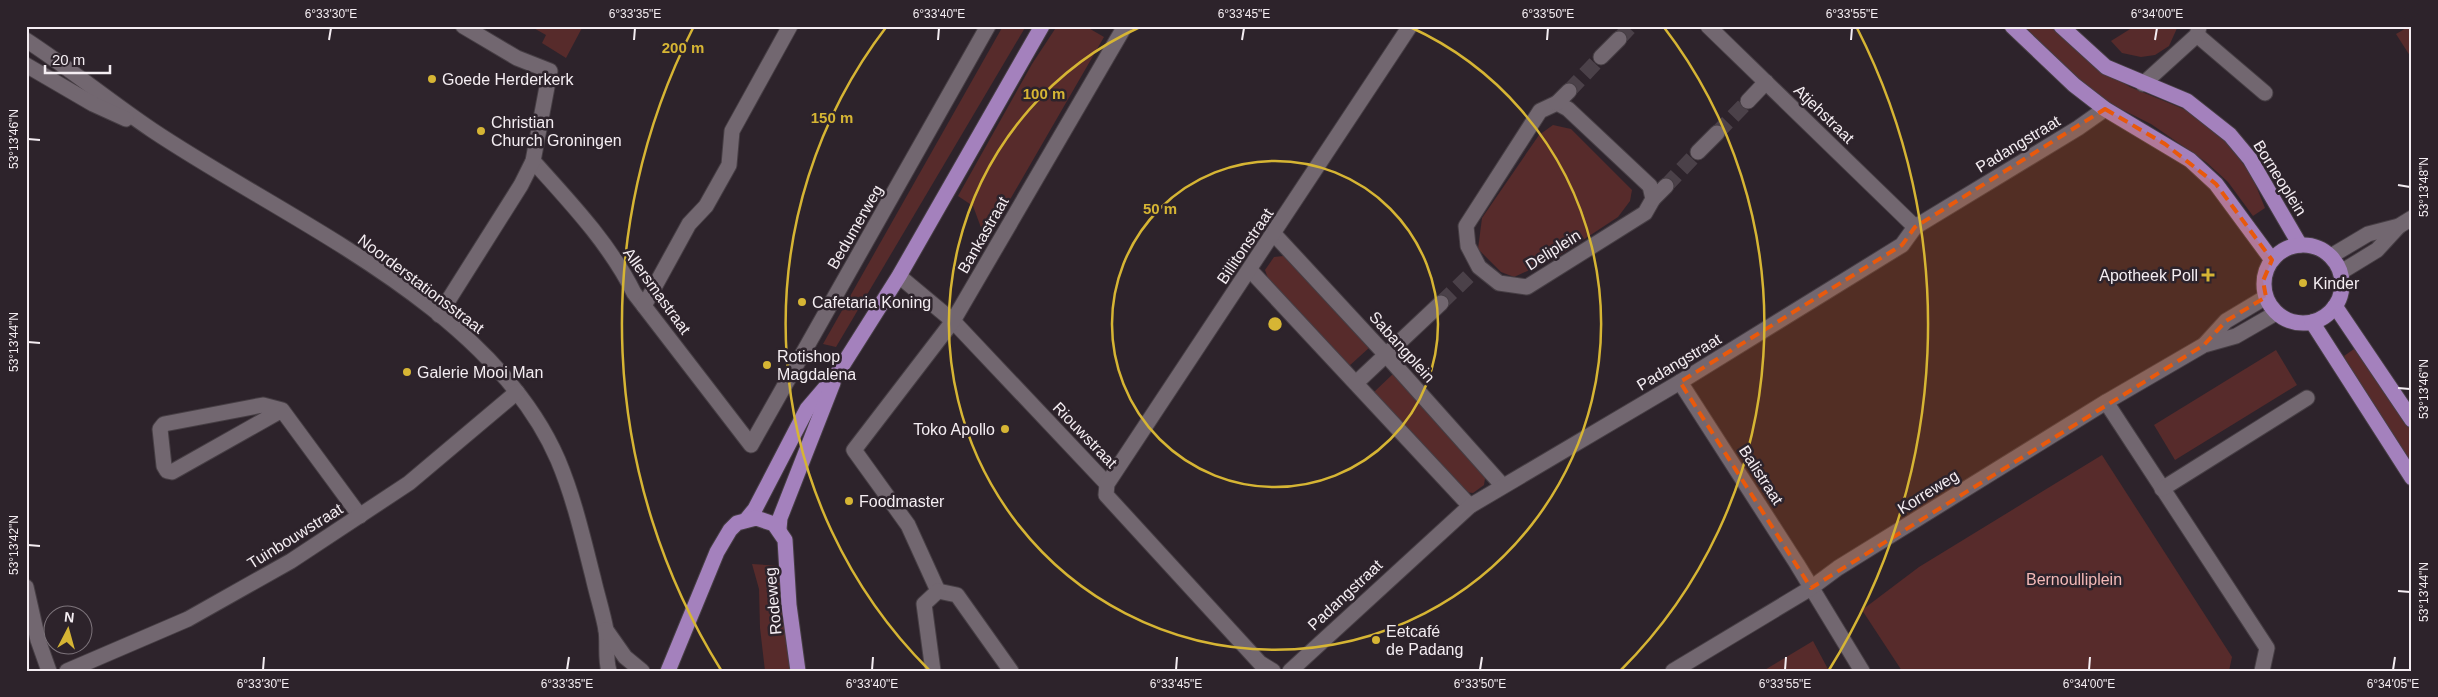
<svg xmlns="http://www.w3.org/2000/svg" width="2438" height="697" viewBox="0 0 2438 697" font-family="Helvetica,sans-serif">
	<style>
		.green { fill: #572b2b }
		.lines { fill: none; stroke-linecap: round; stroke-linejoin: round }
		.minor-tunnel { stroke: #4b4149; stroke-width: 15; stroke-dasharray: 15 8; stroke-linecap: butt }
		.minor-casing { stroke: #463e44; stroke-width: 17 }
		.major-casing { stroke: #463e44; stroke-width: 17 }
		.minor { stroke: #726770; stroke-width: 15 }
		.major { stroke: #a481bd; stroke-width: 15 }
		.marked { fill: #e8590c; fill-opacity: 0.2; stroke: #e8590c; stroke-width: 4; stroke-dasharray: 10 6; stroke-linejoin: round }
		.ticks { fill: none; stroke: #f4edf2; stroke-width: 2 }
		.ring { fill: none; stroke: #d6b534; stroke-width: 2.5 }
		.poi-dot { fill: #d6b534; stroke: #2d232b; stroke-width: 2 }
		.labels { text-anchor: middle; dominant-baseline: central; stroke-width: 5; stroke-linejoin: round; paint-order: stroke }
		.poi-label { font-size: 16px; fill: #f4edf2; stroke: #2d232b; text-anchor: start }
		.street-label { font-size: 16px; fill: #f4edf2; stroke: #2d232b }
		.park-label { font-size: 16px; fill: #f3b9b7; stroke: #2d232b }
		.centre { fill: #d6b534; stroke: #2d232b; stroke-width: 2.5 }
		.ring-label { font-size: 15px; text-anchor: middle; font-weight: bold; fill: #d6b534; stroke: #2d232b; stroke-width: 5; stroke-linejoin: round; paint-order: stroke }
		.neatline { fill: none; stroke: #f4edf2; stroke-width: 2 }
		.ticks-label { font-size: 12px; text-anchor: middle; fill: #f4edf2 }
	</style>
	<rect width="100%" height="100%" fill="#2d232b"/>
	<g class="green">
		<polygon points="530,26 583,26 566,58 542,43 546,35"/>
		<polygon points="1003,26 1026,26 836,347 823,344"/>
		<polygon points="1057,26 1085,26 1104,37 986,241 973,206 958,196 1032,64"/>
		<polygon points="2021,26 2053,26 2092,63 2130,87 2186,110 2226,141 2252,176 2265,208 2253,216 2228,182 2206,162 2151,124 2107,102 2083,85"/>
		<polygon points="2135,26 2178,26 2169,46 2155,55 2141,57 2122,53 2111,41"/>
		<polygon points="2408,27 2412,33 2412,59 2396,34"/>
		<polygon points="1553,125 1571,129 1632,190 1630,201 1618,217 1554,259 1514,277 1501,272 1478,249 1482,218 1539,135"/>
		<polygon points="1283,256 1288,257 1370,347 1348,367 1269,281 1265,270 1274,257"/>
		<polygon points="2354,349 2380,379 2412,429 2412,469 2357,385 2344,356"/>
		<polygon points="2276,350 2297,385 2175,460 2154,425"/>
		<polygon points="1394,373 1486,472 1484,485 1473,493 1464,492 1373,393"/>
		<polygon points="2102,455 2232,657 2229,671 1902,671 1862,610 1919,567"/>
		<polygon points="752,564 780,566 792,671 765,671 760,628 759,589"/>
		<polygon points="1813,641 1829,671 1763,671"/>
	</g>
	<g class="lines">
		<g class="minor-tunnel">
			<polyline points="1619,39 1631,26"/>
			<polyline points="1569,91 1601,57"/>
			<polyline points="1717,133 1748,101"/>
			<polyline points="1666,186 1698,152"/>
			<polyline points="1441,303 1470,275"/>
		</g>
		<g class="minor-casing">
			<g id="minor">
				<polyline points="1708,26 1915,227"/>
				<polyline points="2197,35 2265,93"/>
				<path d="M26,40C69,68 109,101 152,130C286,220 491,305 558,460C574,498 583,538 593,577C597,595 603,613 606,630C608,644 605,658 609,671"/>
				<polyline points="1601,57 1619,39"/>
				<polyline points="26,65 93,104 126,119"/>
				<polyline points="2143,84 2197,35 2199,27"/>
				<polyline points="1748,101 1766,82"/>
				<polygon points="1557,103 1568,109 1650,186 1653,199 1645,213 1527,287 1499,283 1479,267 1468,246 1466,226 1540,111"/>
				<polyline points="1557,103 1569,91"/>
				<polyline points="1698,152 1717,133"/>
				<path d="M533,161C569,201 610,244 634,293L751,445L988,26"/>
				<polyline points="1653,199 1666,186"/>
				<polyline points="1274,234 1386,355 1502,485"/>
				<polyline points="2331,256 2368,234 2399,226 2412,218"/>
				<polyline points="1250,270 1470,506"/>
				<polyline points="2341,272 2377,250 2399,226"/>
				<polyline points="899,276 953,321 1107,484"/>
				<polyline points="644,306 689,224 706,206 729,165 732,131 790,26"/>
				<polyline points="439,315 521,185 533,161 550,71 517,58 463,26"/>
				<polyline points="2205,344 2226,321 2266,297"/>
				<polyline points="1680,382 1797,564 1862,671"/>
				<polyline points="1356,383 1441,303"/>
				<polyline points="2106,402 2267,648 2262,671"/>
				<polyline points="282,410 172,472 167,471 164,466 160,429 164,424 263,405 282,410 360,516"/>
				<polyline points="2162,489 2307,398"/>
				<polyline points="26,587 38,640 49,671"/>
				<polyline points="938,591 908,525 854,450 953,321 1125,26"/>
				<polyline points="938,591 957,595 1011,671"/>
				<polyline points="606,630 625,657 642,671"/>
				<polyline points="67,671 188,619 291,561 409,483 517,392"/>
				<polyline points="933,671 924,604 938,591"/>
				<polyline points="1273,671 1260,663 1106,495 1107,484 1410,26"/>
				<polyline points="1290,671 1470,506 1680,382 1902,245 1915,227 2078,128 2105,109"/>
				<polyline points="1673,671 1811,588 1838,568 2106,402 2204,345 2236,336 2276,313"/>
			</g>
		</g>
		<g class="major-casing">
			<g id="major">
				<polyline points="2012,26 2074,85 2105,109 2190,160 2216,184 2272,260"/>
				<polyline points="2061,26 2106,67 2187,101 2230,135 2250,159 2300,245"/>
				<circle cx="2303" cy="284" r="39"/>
				<polyline points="2335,306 2412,420"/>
				<polyline points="2312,322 2412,478"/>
				<polyline points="746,520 755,509 807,409 837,374 899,276 1042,26"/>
				<polyline points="779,529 780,518 833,383"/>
				<polyline points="668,671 717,552 730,530 737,523 756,518 774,524 785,540 789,605 798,671"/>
			</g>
		</g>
		<use href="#minor" class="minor"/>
		<use href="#major" class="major"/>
	</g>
	<path class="marked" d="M2105,109L2165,144L2216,184L2272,260L2263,281L2266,297L2226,321L2204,345L1811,588L1680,382L1902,245L1915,227Z"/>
	<path class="ticks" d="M329,40L331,28M634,40L635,28M938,40L939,28M1242,40L1244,28M1547,40L1548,28M1851,40L1852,28M2155,40L2157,28M28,139L40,140M2398,185L2410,187M28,342L40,343M2398,388L2410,389M28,545L40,546M2398,591L2410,592M263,670L264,657M567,670L569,657M872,670L873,657M1176,670L1177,657M1480,670L1482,657M1785,670L1786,657M2089,670L2090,657M2393,670L2395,657"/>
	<g class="ring">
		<circle cx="1275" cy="324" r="163"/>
		<path d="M1410 27A326 326 0 1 1 1140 27"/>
		<path d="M929 670A489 489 0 0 1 887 26M1663 26A489 489 0 0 1 1621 670"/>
		<path d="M721 670A653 653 0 0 1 693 28M1857 28A653 653 0 0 1 1829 670"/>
	</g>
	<g class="poi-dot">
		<circle cx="432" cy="79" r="5"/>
		<circle cx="481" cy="131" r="5"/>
		<path d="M2205.5 267.5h5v5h5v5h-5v5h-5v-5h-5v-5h5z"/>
		<circle cx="2303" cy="283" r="5"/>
		<circle cx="802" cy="302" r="5"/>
		<circle cx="767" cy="365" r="5"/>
		<circle cx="407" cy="372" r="5"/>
		<circle cx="1005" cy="429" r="5"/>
		<circle cx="849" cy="501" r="5"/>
		<circle cx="1376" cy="640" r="5"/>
	</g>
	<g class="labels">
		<g class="poi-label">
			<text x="442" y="79">Goede Herderkerk</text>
			<text x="491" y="122">Christian<tspan x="491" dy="18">Church Groningen</tspan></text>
			<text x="2198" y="275" text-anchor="end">Apotheek Poll</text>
			<text x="2313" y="283">Kinder</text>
			<text x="812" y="302">Cafetaria Koning</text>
			<text x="777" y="356">Rotishop<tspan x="777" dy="18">Magdalena</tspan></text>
			<text x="417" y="372">Galerie Mooi Man</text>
			<text x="995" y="429" text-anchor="end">Toko Apollo</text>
			<text x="859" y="501">Foodmaster</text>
			<text x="1386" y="631">Eetcafé<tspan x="1386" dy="18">de Padang</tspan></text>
		</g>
		<g class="street-label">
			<text transform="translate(1824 114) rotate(44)">Atjehstraat</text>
			<text transform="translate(2018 144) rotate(-31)">Padangstraat</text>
			<text transform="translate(2280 178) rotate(58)">Borneoplein</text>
			<text transform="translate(855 227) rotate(-60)">Bedumerweg</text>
			<text transform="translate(983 235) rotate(-60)">Bankastraat</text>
			<text transform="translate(1245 246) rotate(-56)">Billitonstraat</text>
			<text transform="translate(1553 250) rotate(-32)">Deliplein</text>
			<text transform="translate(421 284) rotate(37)">Noorderstationsstraat</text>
			<text transform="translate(657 291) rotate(54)">Allersmastraat</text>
			<text transform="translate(1402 347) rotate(48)">Sabangplein</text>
			<text transform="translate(1679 362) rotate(-31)">Padangstraat</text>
			<text transform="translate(1085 435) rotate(46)">Riouwstraat</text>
			<text transform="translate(1761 475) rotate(57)">Balistraat</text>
			<text transform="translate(1928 492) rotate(-32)">Korreweg</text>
			<text transform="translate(295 536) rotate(-32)">Tuinbouwstraat</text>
			<text transform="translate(1345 595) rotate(-43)">Padangstraat</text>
			<text transform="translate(773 601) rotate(-95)">Rodeweg</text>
		</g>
		<g class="park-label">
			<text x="2074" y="579">Bernoulliplein</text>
		</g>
	</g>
	<circle cx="1275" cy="324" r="8" class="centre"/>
	<g class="ring-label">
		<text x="683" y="53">200 m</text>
		<text x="1044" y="99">100 m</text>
		<text x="832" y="123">150 m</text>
		<text x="1160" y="214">50 m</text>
	</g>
	<rect width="2438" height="697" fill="none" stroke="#2d232b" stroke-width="55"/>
	<g transform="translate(68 630) rotate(6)"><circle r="24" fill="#2d232b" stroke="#7d747b"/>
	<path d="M0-4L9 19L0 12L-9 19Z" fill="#d6b534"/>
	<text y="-8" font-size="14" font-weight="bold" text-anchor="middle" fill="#f4edf2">N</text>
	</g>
	<path d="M45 65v8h65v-8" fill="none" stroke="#f4edf2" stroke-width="2.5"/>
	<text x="52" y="65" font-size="15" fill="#f4edf2" stroke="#2d232b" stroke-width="4" paint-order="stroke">20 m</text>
	<rect x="28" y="28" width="2382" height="642" class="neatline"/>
	<g class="ticks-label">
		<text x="331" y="18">6°33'30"E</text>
		<text x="635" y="18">6°33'35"E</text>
		<text x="939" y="18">6°33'40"E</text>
		<text x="1244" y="18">6°33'45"E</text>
		<text x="1548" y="18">6°33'50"E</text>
		<text x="1852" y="18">6°33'55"E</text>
		<text x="2157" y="18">6°34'00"E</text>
		<text transform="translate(14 139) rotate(-90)" y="4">53°13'46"N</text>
		<text transform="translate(2424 187) rotate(-90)" y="4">53°13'48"N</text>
		<text transform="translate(14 342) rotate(-90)" y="4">53°13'44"N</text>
		<text transform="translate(2424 389) rotate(-90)" y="4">53°13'46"N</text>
		<text transform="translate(14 545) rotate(-90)" y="4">53°13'42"N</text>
		<text transform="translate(2424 592) rotate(-90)" y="4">53°13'44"N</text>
		<text x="263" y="688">6°33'30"E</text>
		<text x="567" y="688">6°33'35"E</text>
		<text x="872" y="688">6°33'40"E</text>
		<text x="1176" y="688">6°33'45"E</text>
		<text x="1480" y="688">6°33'50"E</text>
		<text x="1785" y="688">6°33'55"E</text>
		<text x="2089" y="688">6°34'00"E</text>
		<text x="2393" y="688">6°34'05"E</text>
	</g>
</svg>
